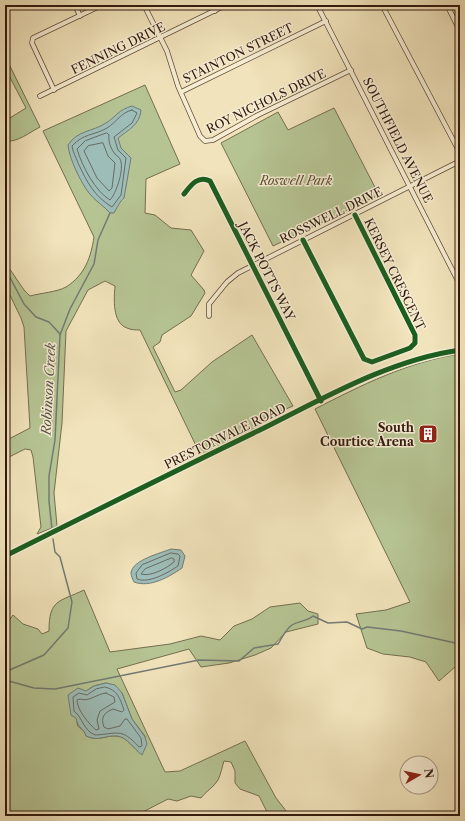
<svg xmlns="http://www.w3.org/2000/svg" width="465" height="821" viewBox="0 0 465 821" font-family="'Libre Caslon Text',serif">
	<style>
		.green { fill: #b6c493; stroke: #746e50; fill-rule: evenodd }
		.water { fill: #9dbdb8; stroke: #727b74 }
		.lines { fill: none; stroke-linecap: round; stroke-linejoin: round }
		.shore { stroke: #686b63; stroke-width: 1 }
		.stream { stroke: #727b74; stroke-width: 1.5 }
		.minor-casing { stroke: #624c39; stroke-width: 5.5 }
		.tertiary-casing { stroke: #624c39; stroke-width: 6 }
		.minor { stroke: #f6edd3; stroke-width: 4 }
		.tertiary { stroke: #f6edd3; stroke-width: 5 }
		.cycleway-casing { stroke: #f6edd3; stroke-width: 8 }
		.cycleway { stroke: #1b5e20; stroke-width: 5 }
		.labels { text-anchor: middle; dominant-baseline: central; stroke-width: 3; stroke-linejoin: round; paint-order: stroke }
		.street-label { font-size: 12px; fill: #32190e; stroke: #f6edd3 }
		.park-label { font-size: 12px; font-style: italic; fill: #5a4c36; stroke: #f6edd3 }
		.poi-label { font-size: 12px; font-weight: bold; fill: #32190e; stroke: #f6edd3; text-anchor: end }
		.water-label { font-size: 13px; font-style: italic; fill: #57524a; stroke: #f6edd3 }
	</style>
	<rect width="100%" height="100%" fill="#f1e3bb"/>
	<filter id="stains"><feTurbulence type="fractalNoise" baseFrequency=".005" numOctaves="4"/><feColorMatrix values="0 0 0 0 .2 0 0 0 0 .09 0 0 0 0 .02 0 0 0 .5 -.17"/></filter>
	<radialGradient id="worn" r=".72"><stop offset=".6" stop-color="#630" stop-opacity="0"/><stop offset="1" stop-color="#630" stop-opacity=".3"/></radialGradient>
	<g class="green">
		<path d="M5,56L40,127C30,132 17,143 5,141V121L26,108L5,68Z"/>
		<path d="M145,85L180,164L146,179L145,213L155,215L171,228L191,230L204,251L191,275L204,290L205,293L191,316L162,335L160,342L153,347L175,392L181,390L212,362L252,335L293,406L260,420L261,425L201,456L140,330C136,330 131,330 127,328C112,323 114,298 115,286L105,281L88,290L66,331L62,423L54,493L57,526L37,534L41,527L33,457L31,450L25,449L5,459V441L30,428L24,327L21,318L5,285V262L24,290L30,296C41,293 57,292 66,287C85,275 91,257 94,237L43,131Z"/>
		<polygon points="334,108 379,195 273,246 221,143 278,112 288,130"/>
		<path d="M460,354V668L455,667L439,681L426,662L410,657L383,654L367,648L356,614L386,610L410,602L315,409C362,385 407,362 460,354Z"/>
		<path d="M84,590L110,652L170,644L201,636L220,640L234,626L252,619L270,607L300,603L308,611L318,614V624L286,632L271,648L255,655L229,663L201,667L189,649L117,669L165,772L180,771L245,741L276,798L290,816H269L259,796L240,789L235,783V771L231,762L224,761C222,767 221,774 218,780C214,787 206,791 201,798L191,796L177,801L168,799L135,816H5V626L13,615L23,624L38,629L42,634L49,631C49,599 59,602 84,590ZM106,683L122,693L132,719L145,736L142,754C134,750 128,737 117,736C104,735 100,742 86,736C85,730 81,730 78,726C74,720 82,695 88,690C93,685 99,685 106,683Z"/>
	</g>
	<g class="water">
		<path d="M132,106L141,110C140,125 128,130 118,138L121,148L131,158L124,198C120,201 117,208 114,213H110C104,206 95,201 89,193C81,183 69,158 68,145C78,130 92,132 106,123C117,116 118,110 132,106Z"/>
		<path d="M171,549L181,550L185,556L182,568C169,577 150,588 134,582C133,580 131,576 131,573C132,560 161,553 171,549Z"/>
		<path d="M106,683L115,685L122,693L132,719L145,737L147,744L142,755C134,749 127,737 117,736C104,735 100,742 86,736C84,728 78,729 76,718L71,715L68,695L78,688L86,691L94,686Z"/>
	</g>
	<g class="lines">
		<g class="shore">
			<path d="M132,110L137,113L132,123L114,137L118,150L126,158L121,195L112,207C94,196 87,182 78,163C76,157 73,153 72,146C84,133 93,136 107,128C117,122 120,113 132,110Z"/>
			<path d="M107,133L109,135C108,141 111,150 116,155C117,156 119,157 120,159C125,168 116,194 110,200C95,191 82,166 77,149L85,141Z"/>
			<polygon points="103,143 108,156 115,163 112,188 109,191 97,178 84,151 88,146"/>
			<path d="M171,553L178,554L180,556L178,566C169,572 149,584 137,579L136,573L142,565Z"/>
			<path d="M172,558L174,559V562C167,568 151,577 141,574L145,569Z"/>
			<path d="M105,687C118,690 120,699 124,710L122,712L113,709C105,712 100,717 104,727L108,729L120,726L125,719H127L141,738L142,746L139,747C121,727 117,734 95,735C83,730 83,718 74,711L73,697L79,693L87,695L96,689Z"/>
			<path d="M106,693L114,697L115,702L100,711L97,720L99,729L96,730C89,724 77,710 77,700L80,699C90,702 96,694 106,693Z"/>
		</g>
		<g class="stream">
			<polyline points="5,268 24,304 36,317 49,322 60,334"/>
			<polyline points="52,529 49,501 49,476 55,440 60,335 70,309 94,264 98,240 110,213"/>
			<polyline points="5,672 44,655 68,628 72,602 60,557 55,552 53,539"/>
			<path d="M5,680L34,688L55,689L199,660L239,661L254,648L278,644C282,638 285,630 292,625C298,621 306,622 313,616L328,623L347,622L362,629L367,627L401,631L460,644"/>
		</g>
		<g class="minor-casing">
			<g id="minor">
				<polyline points="75,5 80,16"/>
				<polyline points="144,5 167,51 178,86 200,136 205,141 213,140 258,115 351,70"/>
				<polyline points="212,5 215,11"/>
				<polyline points="317,5 460,285"/>
				<polyline points="382,5 460,153"/>
				<polyline points="447,5 460,31"/>
				<polyline points="54,90 32,43 33,38 102,5"/>
				<polyline points="181,92 326,21"/>
				<polyline points="40,96 226,5"/>
				<path d="M184,194C191,185 198,175 210,181L321,401"/>
				<polyline points="303,240 364,359 372,362 410,348 415,343 415,335 355,215"/>
				<polyline points="209,316 209,304 227,282 238,273 460,161"/>
			</g>
		</g>
		<g class="tertiary-casing">
			<path id="tertiary" d="M5,556C91,513 177,470 264,428C326,397 390,360 460,350"/>
		</g>
		<use href="#minor" class="minor"/>
		<use href="#tertiary" class="tertiary"/>
		<g class="cycleway-casing">
			<g id="cycleway">
				<path d="M184,194C191,185 198,175 210,181L321,401"/>
				<polyline points="303,240 364,359 372,362 410,348 415,343 415,335 355,215"/>
				<path d="M5,556C91,513 177,470 264,428C326,397 390,360 460,350"/>
			</g>
		</g>
		<use href="#cycleway" class="cycleway"/>
	</g>
	<defs>
		<g id="building-square" transform="scale(1)"><rect x="-9" y="-9" width="18" height="18" rx="4" fill="#8f2418" stroke="#f6edd3"/><path d="M-4-6H4V6H1V3H-1V6H-4ZM-2.5-4.3h1.7v1.8h-1.7ZM.8-4.3h1.7v1.8H.8ZM-2.5-1h1.7V.8h-1.7ZM.8-1h1.7V.8H.8Z" fill="#fff"/></g>
	</defs>
	<g fill-rule="evenodd">
		<use href="#building-square" x="428" y="434"/>
	</g>
	<g class="labels">
		<g class="street-label">
			<text transform="translate(118 48) rotate(-26)">FENNING DRIVE</text>
			<text transform="translate(238 53) rotate(-26)">STAINTON STREET</text>
			<text transform="translate(266 101) rotate(-26)">ROY NICHOLS DRIVE</text>
			<text transform="translate(398 140) rotate(63)">SOUTHFIELD AVENUE</text>
			<text transform="translate(331 215) rotate(-26)">ROSSWELL DRIVE</text>
			<text transform="translate(267 271) rotate(63)">JACK POTTS WAY</text>
			<text transform="translate(395 274) rotate(64)">KERSEY CRESCENT</text>
			<text transform="translate(225 436) rotate(-26)">PRESTONVALE ROAD</text>
		</g>
		<g class="park-label">
			<text x="296" y="180">Roswell Park</text>
		</g>
		<g class="poi-label">
			<text x="414" y="427">South<tspan x="414" dy="14">Courtice Arena</tspan></text>
		</g>
		<g class="water-label">
			<text transform="translate(48 389) rotate(-87)">Robinson Creek</text>
		</g>
	</g>
	<rect width="465" height="821" fill="none" stroke="#f1e3bb" stroke-width="20"/>
	<rect x="6" y="6" width="453" height="809" fill="none" stroke="#32190e" stroke-width="2"/>
	<rect x="10" y="10" width="445" height="801" fill="none" stroke="#32190e"/>
	<g transform="translate(419 775) rotate(81)"><circle r="19" fill="#f6edd3" stroke="#a89884"/>
	<path d="M0-3L7 15L0 10L-7 15Z" fill="#8f2418"/>
	<text y="-6" font-size="11" font-weight="bold" text-anchor="middle" fill="#32190e">N</text>
	</g>
	<rect width="100%" height="100%" filter="url(#stains)"/>
	<rect width="100%" height="100%" fill="url(#worn)"/>
</svg>
